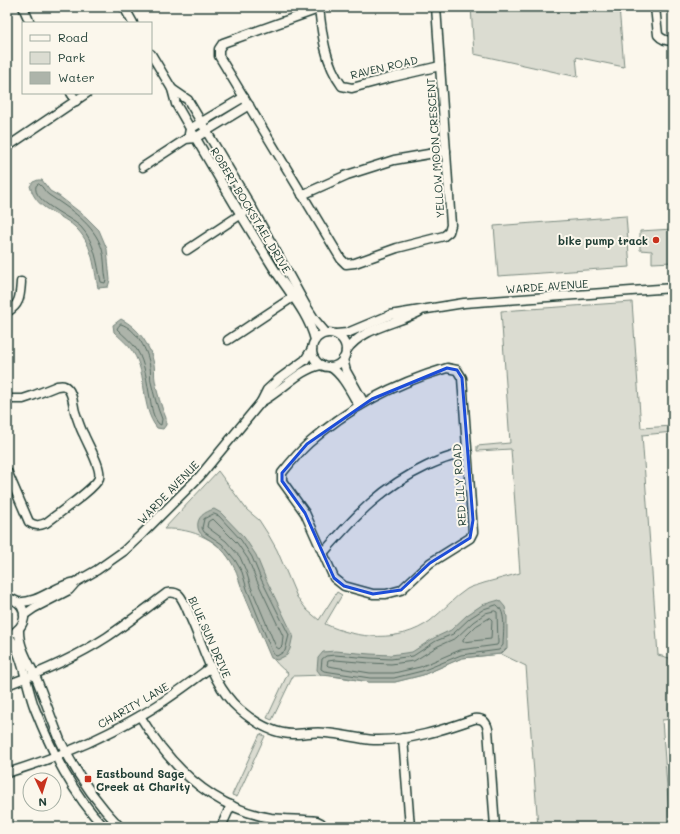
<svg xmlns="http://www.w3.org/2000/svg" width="680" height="834" viewBox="0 0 680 834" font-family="Mali,sans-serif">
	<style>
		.green { fill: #dbdcd1; stroke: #7d8c82 }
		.water { fill: #adb4aa; stroke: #74847b }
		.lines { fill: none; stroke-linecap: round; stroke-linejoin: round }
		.shore { stroke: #586d63; stroke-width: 1 }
		.minor-casing { stroke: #1f3d34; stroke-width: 11 }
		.minor { stroke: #fbf7ec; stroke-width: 8 }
		.marked { fill: #1d4ed8; fill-opacity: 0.2; stroke: #1d4ed8; stroke-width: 3; stroke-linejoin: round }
		.poi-dot { fill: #c8321e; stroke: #fbf7ec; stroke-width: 1.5 }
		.labels { text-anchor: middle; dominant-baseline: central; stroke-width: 4; stroke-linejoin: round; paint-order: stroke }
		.street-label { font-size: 11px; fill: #1f3d34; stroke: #fbf7ec }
		.poi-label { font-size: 11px; font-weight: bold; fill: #1f3d34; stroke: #fbf7ec; text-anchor: end }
	</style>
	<rect width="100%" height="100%" fill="#fbf7ec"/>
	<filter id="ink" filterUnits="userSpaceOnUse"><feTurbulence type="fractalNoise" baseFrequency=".025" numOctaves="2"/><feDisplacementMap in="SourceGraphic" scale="8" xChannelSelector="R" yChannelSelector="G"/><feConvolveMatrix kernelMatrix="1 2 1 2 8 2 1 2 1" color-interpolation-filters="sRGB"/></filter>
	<g filter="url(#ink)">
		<g class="green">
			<polygon points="471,7 619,7 624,67 576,57 578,77 474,54"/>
			<polygon points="626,216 630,267 498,276 494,226"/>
			<polygon points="673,229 673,262 652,263 652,251 640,250 640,231"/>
			<path d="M632,302L641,428L673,426V432L642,435L658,655L673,659V719L662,720L670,827H538L526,666L501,654L462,658L423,675L395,682H369L326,675L293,676L272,720L267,718L288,673C271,661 267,649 260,630C254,617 248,604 243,591C240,583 239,575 235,568C221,540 193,528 164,529L218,471L247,510L259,520L268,534L277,550L297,597L307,610L319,620L337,592L342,595L325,624C357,639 400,643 430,621C443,611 453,598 467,589C472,586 479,585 484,583C496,580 508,576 520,573L511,449L477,451V446L510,443L501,311Z"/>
			<polygon points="260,734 265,736 237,797 232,795"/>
		</g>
		<g class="water">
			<path d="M38,180H42L50,191L59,196L86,217L99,230L107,249L110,280L108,287L98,288C94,268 93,246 78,230C62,212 37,213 30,186L33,182Z"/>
			<path d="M121,319C139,328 150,345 154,364C155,369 154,375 155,380C157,393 161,406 166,418V425L163,429L157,428C140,407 148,375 133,352C128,344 120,338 114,332L113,325Z"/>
			<path d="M214,509L221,513L244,537L256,555L265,577L293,635L290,649L287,655L277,660L271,658L268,651C260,631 251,611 243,591C238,579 236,568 228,557C225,552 220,548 216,544C210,539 199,536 198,528C196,517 205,512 214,509Z"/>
			<polygon points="499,600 505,607 507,617 507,648 501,654 462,658 423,675 395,682 369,682 341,677 321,675 317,670 318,658 323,652 335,651 370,654 391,655 412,652 434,638 451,630 467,615 482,605"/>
		</g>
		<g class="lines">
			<g class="shore">
				<path d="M39,184C44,187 44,192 49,195C70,209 94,224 102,249C105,258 104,270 106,280L105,283L101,282C97,263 95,242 81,227C71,217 31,201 36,186Z"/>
				<path d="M121,324C137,329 148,351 150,367C151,372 150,377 151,382C154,395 157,407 162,419L161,425L159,424C152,416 152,408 150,398C147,383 145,363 137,350C132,342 124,336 117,329L118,327Z"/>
				<polygon points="214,514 219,516 241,540 252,557 261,579 289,635 285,651 277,656 274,655 271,649 247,589 242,572 235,560 222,544 204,532 202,528 204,519"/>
				<polygon points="213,519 237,543 248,559 257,581 283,636 282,646 279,649 276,647 251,587 246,571 240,557 226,541 207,527 208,522"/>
				<path d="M497,605C507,612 503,634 503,645L499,650L461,655L422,671L394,678H370L324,671L321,669L322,659L326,656L335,655L370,658L391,659L413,656L436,641L453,634L470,618L484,609Z"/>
				<polygon points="495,611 497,612 498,643 497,645 460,650 420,667 394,673 370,673 328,666 327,665 328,661 335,660 370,663 391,664 414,661 438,646 456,638 473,622 486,613"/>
				<polygon points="490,618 492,620 491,639 463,642 463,639 476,626"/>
			</g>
			<g class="minor-casing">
				<g id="minor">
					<polyline points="23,7 30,23"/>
					<polyline points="124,7 133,23"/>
					<path d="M319,7C322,35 325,63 342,86L352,88L393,77L440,66"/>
					<polyline points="324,7 223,43 219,49 219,56 341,259 346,264 355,263 397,248 444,236 449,232 451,225 436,7"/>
					<path d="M655,7L658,35C662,40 667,41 673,41"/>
					<path d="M151,54L172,89L176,104C207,158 238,211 271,264C286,289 308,312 315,340"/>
					<polyline points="172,89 188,100 252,208 306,306 315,320 326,333"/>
					<polyline points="71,93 76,101"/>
					<polyline points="189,134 190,129 244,97"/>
					<polyline points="7,147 87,93"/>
					<polyline points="143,167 186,139 195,138 249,105"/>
					<polyline points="302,195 347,175 394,160 446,151"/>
					<polyline points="187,250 240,215 252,208"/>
					<path d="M7,312C20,305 20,296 21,282"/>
					<circle cx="329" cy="350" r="17"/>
					<polyline points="336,334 347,333 390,315 464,303 673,288"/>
					<polyline points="228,340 293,297"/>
					<path d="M346,351C361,328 396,324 419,312"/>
					<polyline points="343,359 346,371 364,403"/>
					<path d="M330,367C342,373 352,394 359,406"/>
					<path d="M447,368L457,370L462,378L473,532L470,538L430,563L401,590L386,594H373L344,586L334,578L305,513L282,481V473C290,463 299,452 309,443C348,408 396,383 447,368Z"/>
					<path d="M7,399H23L32,396L57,386C62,385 65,385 68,389C73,394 73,405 75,412C78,420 80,428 84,435C88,445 102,468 99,478C95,489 57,514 46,523C39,526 35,526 29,522L7,471"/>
					<path d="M261,402C281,392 299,369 321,365"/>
					<path d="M324,552C356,515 382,487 427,466C440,460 454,454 468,453"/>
					<path d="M7,598C26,601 30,621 15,632"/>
					<path d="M17,602C39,604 55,585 76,582"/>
					<polyline points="24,615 34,608 69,590 76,582 97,570 124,551 142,534 200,476 261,402 267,390 279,379 305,360 312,349"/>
					<path d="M19,629C18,647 30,664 37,680C45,700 52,720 60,740C75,772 95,801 120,827"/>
					<path d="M7,635C22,648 27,690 35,709C52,752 72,793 104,827"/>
					<path d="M7,685C42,672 76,657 107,637C128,623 147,608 167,593C171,592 175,592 179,595C184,600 188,612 191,619C205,650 213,686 239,709C254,722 273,734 293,734C304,734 315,731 326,733C342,734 358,739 374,740C410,741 442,730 474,719C482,718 486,721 488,729L495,827"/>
					<path d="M140,716C170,766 211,808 271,818C287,820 302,819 317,821L321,823L324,827"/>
					<polyline points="403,738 410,827"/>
					<path d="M7,773C53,759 97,741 138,717C164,703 187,685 211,667"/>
					<polyline points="221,827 231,805"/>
				</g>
			</g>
			<use href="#minor" class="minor"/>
		</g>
	</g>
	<path class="marked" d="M447,368L457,370L462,378L473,520L470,538L430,563L401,590L373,594L344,586L334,578L305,513L282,481V473L307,444L372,399Z"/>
	<g class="poi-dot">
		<circle cx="656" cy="240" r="4"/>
		<rect x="84" y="775" width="8" height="8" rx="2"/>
	</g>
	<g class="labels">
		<g class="street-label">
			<text transform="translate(384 67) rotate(-13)">RAVEN ROAD</text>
			<text transform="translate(435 148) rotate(-94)">YELLOW MOON CRESCENT</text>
			<text transform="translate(251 210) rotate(59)">ROBERT BOCKSTAEL DRIVE</text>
			<text transform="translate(547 286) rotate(-4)">WARDE AVENUE</text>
			<text transform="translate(459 485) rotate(-94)">RED LILY ROAD</text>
			<text transform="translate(168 492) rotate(-46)">WARDE AVENUE</text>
			<text transform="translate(210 637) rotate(66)">BLUE SUN DRIVE</text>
			<text transform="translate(133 705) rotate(-30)">CHARITY LANE</text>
		</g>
		<g class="poi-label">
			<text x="648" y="240">bike pump track</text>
			<text x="96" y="773" text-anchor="start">Eastbound Sage<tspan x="96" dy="13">Creek at Charity</tspan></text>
		</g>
	</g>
	<rect width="680" height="834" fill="none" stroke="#fbf7ec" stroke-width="24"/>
	<rect x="12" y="12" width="656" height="810" fill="none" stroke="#1f3d34" stroke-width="1.5" filter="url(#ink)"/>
	<rect x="22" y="22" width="130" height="72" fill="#fbf7ec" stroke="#a3ada2"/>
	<rect x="30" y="35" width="20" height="6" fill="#fbf7ec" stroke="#a3ada2"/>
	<text x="58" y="42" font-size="12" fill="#1f3d34">Road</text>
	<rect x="30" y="52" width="20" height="12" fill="#dbdcd1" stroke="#a3ada2"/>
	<text x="58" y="62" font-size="12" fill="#1f3d34">Park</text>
	<rect x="30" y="72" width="20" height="12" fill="#adb4aa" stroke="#a3ada2"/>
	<text x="58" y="82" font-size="12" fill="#1f3d34">Water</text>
	<g transform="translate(42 792) rotate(176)"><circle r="19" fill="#fbf7ec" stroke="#a3ada2"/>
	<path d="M0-3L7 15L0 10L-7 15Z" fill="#c8321e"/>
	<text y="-6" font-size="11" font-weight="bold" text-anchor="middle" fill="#1f3d34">N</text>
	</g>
</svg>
